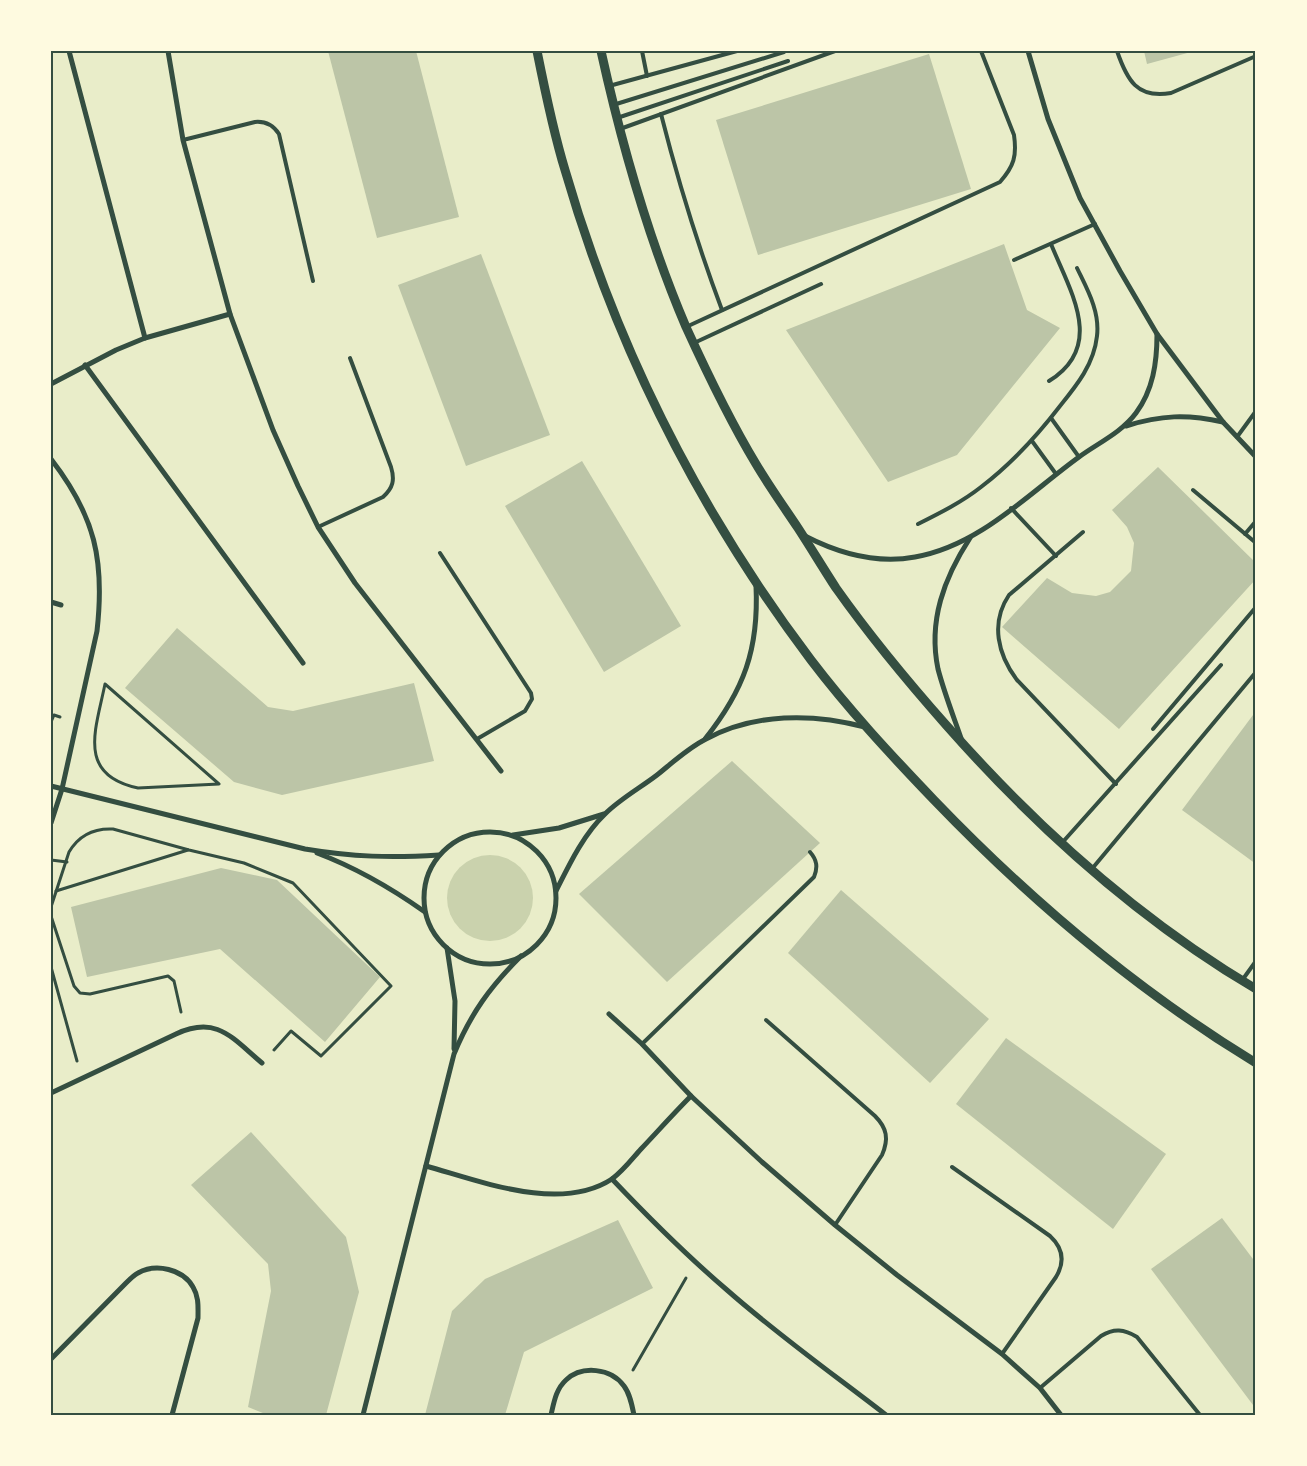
<svg xmlns="http://www.w3.org/2000/svg" width="1307" height="1466" viewBox="0 0 1307 1466" font-family="Barlow,sans-serif">
	<style>
		.green { fill: #cad2ad }
		.building { fill: #bcc5a7 }
		.lines { fill: none; stroke-linecap: round; stroke-linejoin: round }
		.path { stroke: #344e41; stroke-width: 3 }
		.service { stroke: #344e41; stroke-width: 4 }
		.minor { stroke: #344e41; stroke-width: 5 }
		.tertiary { stroke: #344e41; stroke-width: 9 }
		.neatline { fill: none; stroke: #344e41; stroke-width: 2 }
	</style>
	<rect width="100%" height="100%" fill="#e9edc9"/>
	<circle class="green" cx="490" cy="898" r="43"/>
	<g class="building">
		<polygon points="328,51 416,51 459,217 377,238"/>
		<polygon points="1144,51 1191,51 1191,52 1147,64"/>
		<polygon points="929,54 971,189 758,255 716,120"/>
		<polygon points="1004,244 1027,310 1060,328 957,455 888,482 786,330"/>
		<polygon points="481,254 550,435 466,466 398,285"/>
		<polygon points="582,461 681,626 604,672 505,506"/>
		<polygon points="1158,467 1256,563 1256,579 1119,729 1002,627 1047,578 1072,593 1096,596 1110,592 1131,571 1134,543 1127,527 1112,510"/>
		<polygon points="177,628 268,707 293,711 414,683 434,761 282,795 234,782 125,688"/>
		<polygon points="1256,711 1256,864 1182,810"/>
		<polygon points="732,761 820,843 667,982 579,894"/>
		<polygon points="221,868 277,880 380,977 325,1042 220,949 87,977 71,907"/>
		<polygon points="841,890 989,1019 930,1083 788,953"/>
		<polygon points="1006,1038 1166,1154 1113,1229 956,1104"/>
		<polygon points="251,1132 346,1237 359,1292 326,1415 268,1415 248,1407 271,1291 268,1264 191,1185"/>
		<polygon points="1222,1218 1256,1263 1256,1409 1151,1269"/>
		<polygon points="618,1220 653,1288 524,1352 505,1415 425,1415 452,1311 485,1279"/>
	</g>
	<g class="lines">
		<g class="path">
			<path d="M105,684L219,784L138,788C76,775 96,729 105,684Z"/>
			<polyline points="51,722 54,715 60,717"/>
			<polyline points="51,860 67,862"/>
			<polyline points="56,891 188,850"/>
			<path d="M51,907L69,852C79,835 93,828 113,829L189,850L244,863L293,883L391,986L321,1056L291,1031L274,1050"/>
			<polyline points="51,916 74,986 80,993 90,994 168,976 174,981 181,1012"/>
			<polyline points="51,967 77,1061"/>
			<polyline points="633,1370 686,1278"/>
		</g>
		<g class="service">
			<polyline points="642,51 647,76"/>
			<path d="M1117,51C1127,80 1137,99 1171,93L1256,56"/>
			<polyline points="609,86 737,51"/>
			<polyline points="613,105 784,52"/>
			<path d="M661,114C678,181 698,246 722,310"/>
			<polyline points="617,118 788,61"/>
			<polyline points="620,129 835,51"/>
			<path d="M183,140L255,122C266,121 273,125 279,134L313,281"/>
			<polyline points="1014,260 1095,224"/>
			<path d="M686,327L1000,182C1014,166 1017,156 1014,135L981,51"/>
			<polyline points="694,343 821,284"/>
			<path d="M1049,381C1106,346 1070,291 1051,244"/>
			<polyline points="1051,418 1079,457"/>
			<polyline points="1237,437 1256,411"/>
			<polyline points="1032,441 1056,474"/>
			<polyline points="1193,490 1256,543"/>
			<polyline points="1011,508 1056,556"/>
			<path d="M918,524C940,513 962,502 981,487C1011,464 1037,436 1060,406C1077,385 1094,364 1097,336C1100,311 1087,289 1077,268"/>
			<path d="M318,527L383,497C393,488 395,480 391,467L350,358"/>
			<path d="M1083,532L1009,595C990,623 998,655 1017,680L1116,784"/>
			<polyline points="1245,534 1256,521"/>
			<polyline points="440,553 531,693 532,699 525,711 477,739"/>
			<polyline points="1153,729 1256,607"/>
			<polyline points="1061,844 1221,665"/>
			<polyline points="1091,870 1256,672"/>
			<polyline points="1243,979 1256,961"/>
			<path d="M766,1020L875,1116C887,1128 889,1139 882,1155L835,1225"/>
			<path d="M642,1044L814,877C818,867 817,860 810,852"/>
			<path d="M952,1167L1050,1236C1063,1248 1065,1262 1056,1277L1002,1354"/>
			<path d="M1040,1388L1101,1336C1114,1328 1124,1329 1137,1337L1200,1415"/>
		</g>
		<g class="minor">
			<polyline points="69,51 145,338"/>
			<polyline points="168,51 183,140 230,314 273,430 298,486 318,527 355,583 501,771"/>
			<polyline points="1028,51 1048,119 1080,198 1120,271 1157,334 1223,422 1256,457"/>
			<polyline points="85,365 303,663"/>
			<polyline points="51,384 116,350 145,338 230,314"/>
			<path d="M1126,426C1161,415 1187,414 1223,422"/>
			<path d="M51,459C95,516 105,560 97,631L62,789L51,823"/>
			<path d="M805,536C838,553 877,564 915,557C979,546 1028,494 1079,457C1098,443 1121,433 1136,413C1153,390 1157,363 1157,334"/>
			<polyline points="51,602 61,605"/>
			<path d="M961,738C953,715 944,692 938,669C928,621 944,578 970,538"/>
			<path d="M705,739C744,690 759,649 756,586"/>
			<path d="M51,786L305,849C353,857 391,858 439,855"/>
			<circle cx="490" cy="898" r="66"/>
			<polyline points="513,835 559,828 604,814"/>
			<path d="M317,853C357,868 391,888 425,912"/>
			<path d="M556,891C569,865 583,835 605,814C620,799 640,788 657,775C672,763 688,748 706,739C755,713 812,713 865,727"/>
			<polyline points="447,948 455,1001 454,1049"/>
			<polyline points="609,1014 642,1044 691,1096 762,1162 835,1225 897,1275 1002,1354 1040,1388 1061,1415"/>
			<path d="M51,1093L176,1034C217,1015 232,1038 262,1063"/>
			<path d="M426,1166C480,1181 560,1213 612,1179C623,1171 632,1159 641,1149C658,1131 674,1113 691,1096"/>
			<path d="M612,1179C649,1218 686,1255 727,1290C778,1335 833,1374 886,1415"/>
			<path d="M51,1359L126,1283C130,1279 134,1275 138,1273C156,1263 183,1269 193,1287C199,1297 198,1307 198,1318L172,1415"/>
			<path d="M363,1415L454,1054C471,1013 490,987 521,956"/>
			<path d="M551,1415C554,1402 556,1389 566,1380C582,1365 611,1368 624,1386C630,1394 632,1405 634,1415"/>
		</g>
		<g class="tertiary">
			<path d="M537,51C545,91 553,131 565,170C617,350 698,510 811,660C849,710 891,755 934,800C1031,901 1136,990 1256,1063"/>
			<path d="M601,51C622,146 648,238 686,327C707,373 730,421 756,464C769,486 784,507 798,528C811,548 823,568 836,588C870,636 908,682 947,726C1037,828 1138,919 1256,989"/>
		</g>
	</g>
	<rect width="1307" height="1466" fill="none" stroke="#fefae0" stroke-width="105"/>
	<rect x="52" y="52" width="1202" height="1362" class="neatline"/>
</svg>
